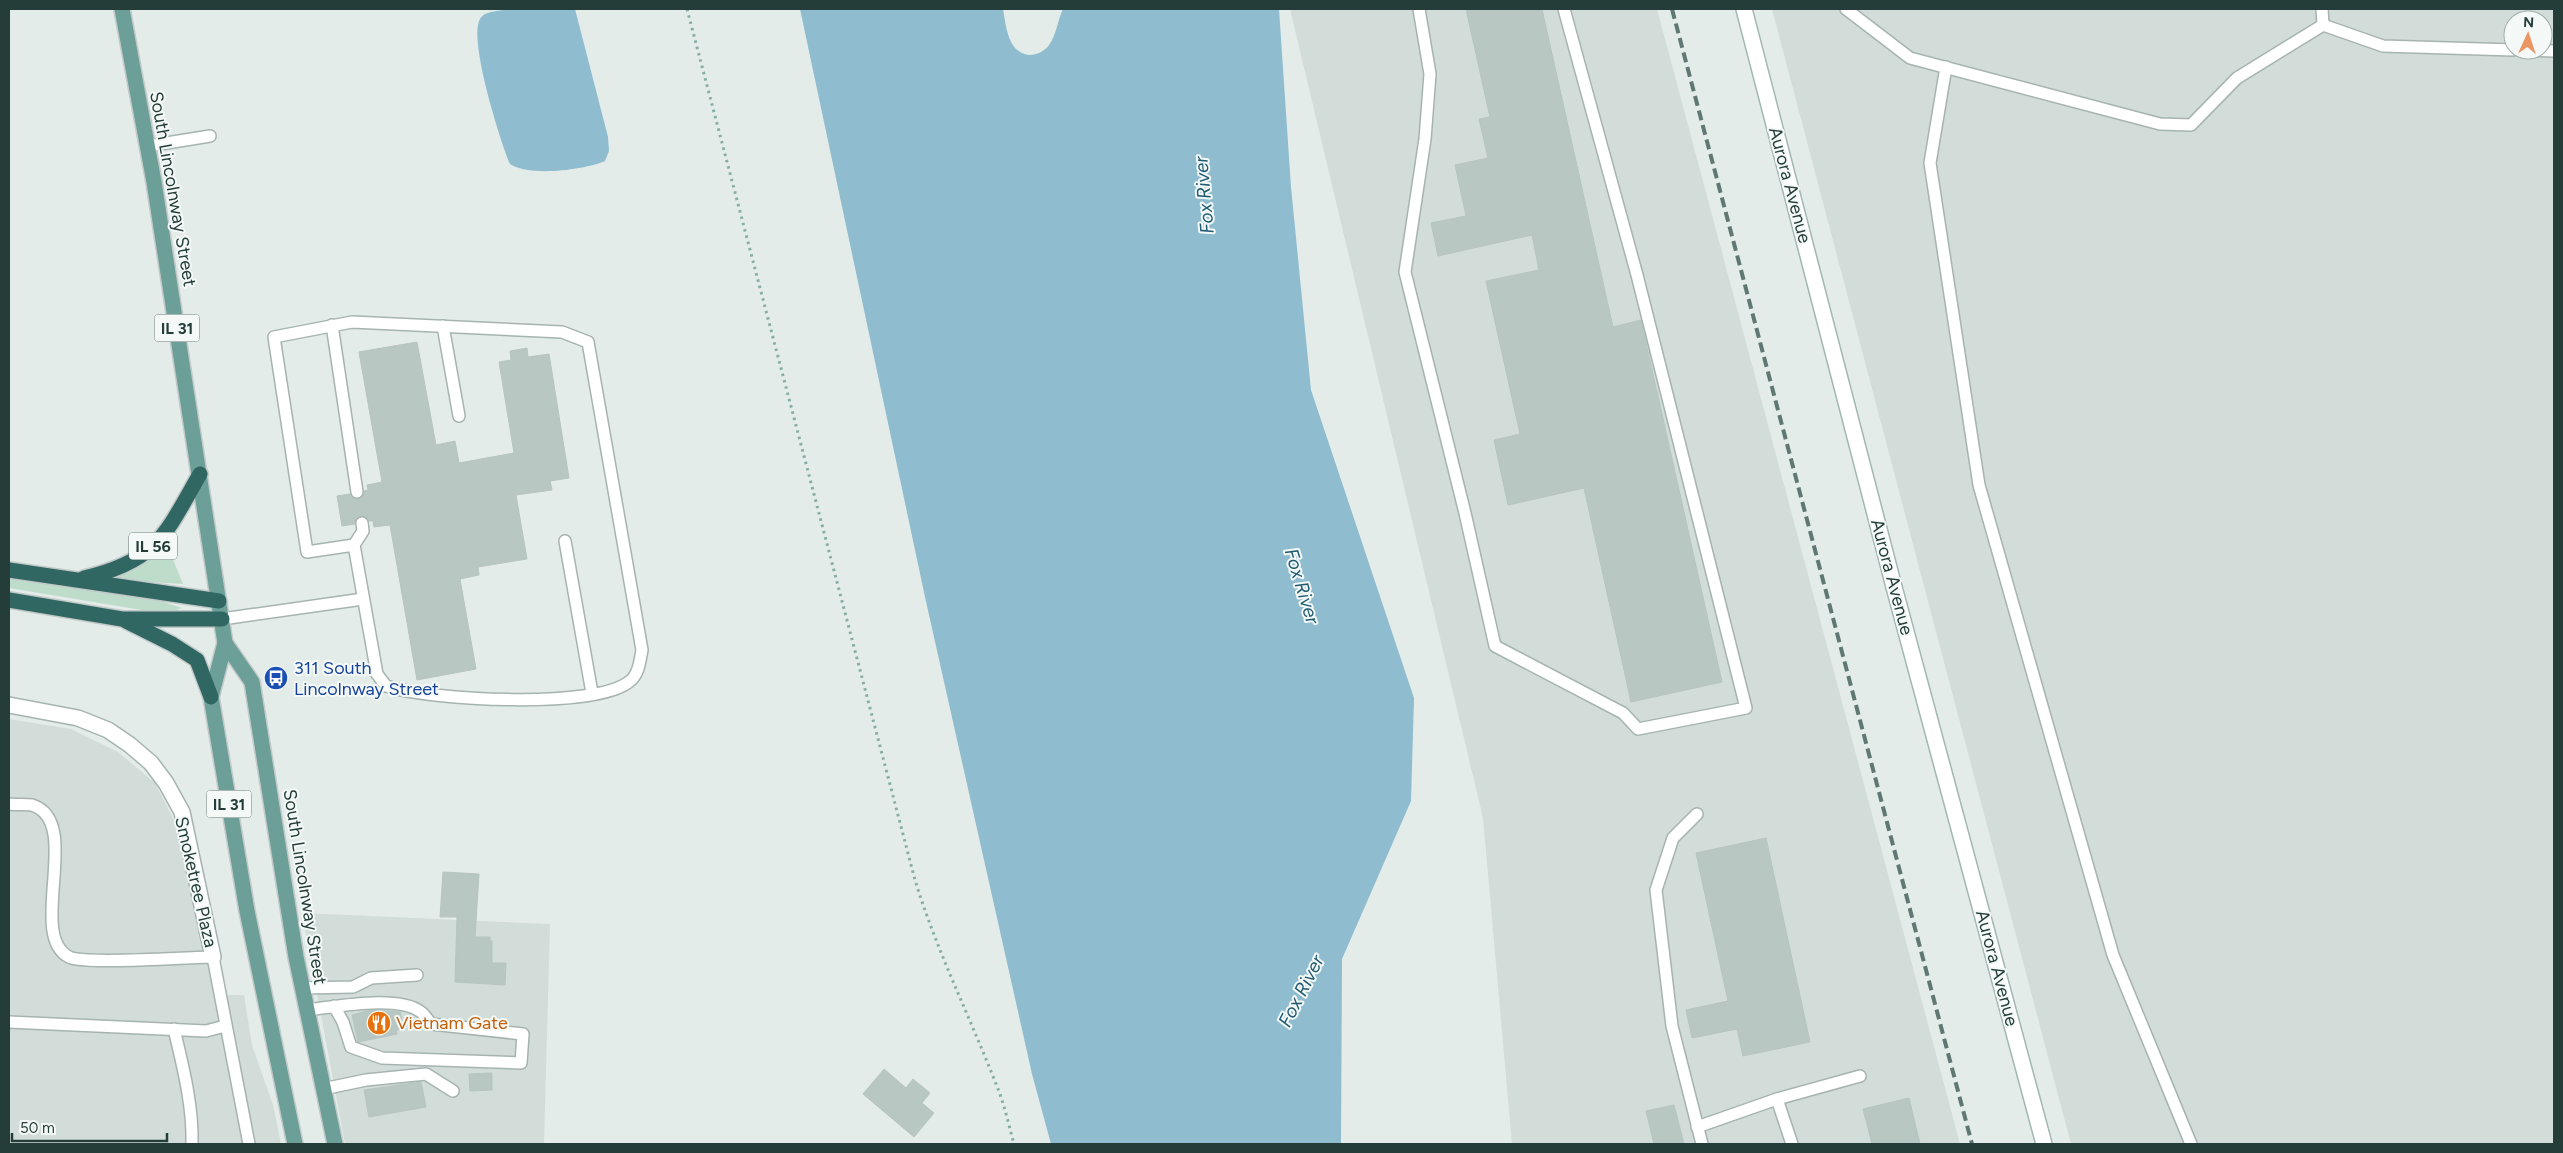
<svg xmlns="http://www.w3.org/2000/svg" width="2563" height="1153" viewBox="0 0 2563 1153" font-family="Figtree,sans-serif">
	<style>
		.built { fill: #d2dcd9; fill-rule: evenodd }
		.green { fill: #bedcca }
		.water { fill: #8fbcce }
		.building { fill: #b9c7c3; stroke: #b6c5c1 }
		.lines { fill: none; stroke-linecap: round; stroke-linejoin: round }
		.lane-casing { stroke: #a6b4b1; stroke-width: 14 }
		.street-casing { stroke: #a6b4b1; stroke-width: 18 }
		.secondary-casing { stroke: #a2b7b3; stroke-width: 18 }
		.primary-casing { stroke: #c2c9c8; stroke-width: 18 }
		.highway-casing { stroke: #c2c9c8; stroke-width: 18 }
		.path { stroke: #86aea6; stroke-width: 3; stroke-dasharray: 2.5 4; stroke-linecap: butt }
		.lane { stroke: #fff; stroke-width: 11 }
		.street { stroke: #fff; stroke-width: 15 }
		.secondary { stroke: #fff; stroke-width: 15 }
		.primary { stroke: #6b9f98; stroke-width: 15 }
		.highway { stroke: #316763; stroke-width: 15 }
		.rail { stroke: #5f7874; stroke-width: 4; stroke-dasharray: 10 5; stroke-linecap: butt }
		.labels { text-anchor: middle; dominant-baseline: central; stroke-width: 4; stroke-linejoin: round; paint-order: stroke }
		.shield { fill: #f4f9f7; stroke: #627572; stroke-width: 1 }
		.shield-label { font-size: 16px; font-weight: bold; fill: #243d39 }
		.street-label { font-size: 18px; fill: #243d39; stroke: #f4f9f7 }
		.transit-label { font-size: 18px; fill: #164399; stroke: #f4f9f7; text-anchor: start }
		.food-label { font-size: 18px; fill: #c56008; stroke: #f4f9f7; text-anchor: start }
		.water-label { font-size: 19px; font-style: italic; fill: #215c75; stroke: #f4f9f7 }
	</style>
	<rect width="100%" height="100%" fill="#e3ece9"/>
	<g class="built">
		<polygon points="1290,9 1657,9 1960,1144 1512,1144 1483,818"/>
		<path d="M1772,9H2554V1144H2071ZM2513,20H2543V50H2513Z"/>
		<polygon points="9,719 71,729 118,752 155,783 178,828 215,995 244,995 252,1045 273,1105 281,1144 9,1144"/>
		<polygon points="302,913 550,924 544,1144 345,1144"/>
	</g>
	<g class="green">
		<path d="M167,545L183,584L118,580L117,576C138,570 151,560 167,545Z"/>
		<polygon points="9,579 154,599 182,608 168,613 154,612 9,588"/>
	</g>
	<g class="water">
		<path d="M507,9H575L608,137L609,151L605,161C584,170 529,177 510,164C500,140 468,39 480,19C485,10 499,12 507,9Z"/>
		<path d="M800,9H1003C1006,26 1008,53 1029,55C1037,55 1045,51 1049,45C1056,36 1058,19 1063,9H1279L1291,187L1311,390L1414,698L1411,801L1342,959L1341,1144H1051L1032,1074L925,597Z"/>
	</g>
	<g class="building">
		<polygon points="1466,9 1542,9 1613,327 1641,320 1722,682 1631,702 1584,488 1508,505 1494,440 1520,434 1486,281 1539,270 1532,235 1438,256 1431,223 1466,216 1455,165 1488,158 1479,119 1490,117"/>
		<polygon points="417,342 436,445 455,441 459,463 514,453 499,362 511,360 510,351 527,348 528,357 549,354 569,478 550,481 552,490 516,495 527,559 478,567 479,575 460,579 476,669 417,680 390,525 374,527 373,521 369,521 362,516 357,517 355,524 342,526 337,496 350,494 354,499 359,499 364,495 364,491 368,490 367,485 382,482 359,352"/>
		<polygon points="1766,838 1810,1042 1743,1056 1737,1029 1692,1038 1686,1010 1728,1001 1696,853"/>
		<polygon points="443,872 479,874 475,937 490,937 490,941 492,941 492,963 506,963 505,985 455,982 457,917 440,917"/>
		<polygon points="371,1010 400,1012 404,1029 396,1030 397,1034 358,1042 352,1015"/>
		<polygon points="884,1069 906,1088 913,1079 930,1093 922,1103 934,1113 914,1137 863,1094"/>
		<polygon points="492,1073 492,1090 470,1091 469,1074"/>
		<polygon points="421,1082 426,1107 369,1117 364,1090"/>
		<polygon points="1909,1098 1920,1144 1872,1144 1863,1109"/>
		<polygon points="1674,1105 1684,1144 1654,1144 1646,1111"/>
	</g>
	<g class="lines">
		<g class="lane-casing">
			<g id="lane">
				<polyline points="1419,9 1430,74 1425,139 1405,272 1465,513 1495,646 1623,713 1638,729 1746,708 1637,275 1564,9"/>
				<polyline points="1846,9 1910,58 2160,124 2191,125 2237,78 2323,25"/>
				<polyline points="2322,9 2323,25"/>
				<polyline points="2323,25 2383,46 2513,50"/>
				<polyline points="2527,50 2554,51"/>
				<polyline points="1946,67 1930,163 1979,485 2113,955 2191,1144"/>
				<polyline points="148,146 210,136"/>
				<polyline points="332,325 357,492"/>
				<polyline points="443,326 459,416"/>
				<polyline points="565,541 592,693"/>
				<path d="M354,545L307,552L274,337L352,322L562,332L588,342L642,650C640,660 639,674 630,681C596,710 429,700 386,686L377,674L354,545L363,531L362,523"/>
				<polyline points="222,619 363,599"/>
				<path d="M9,804C16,805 25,804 32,805C84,821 26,935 69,957C84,965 189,957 213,957L249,1144"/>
				<polyline points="1697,814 1673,838 1656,890 1672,1026 1702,1144"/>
				<polyline points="302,988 353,987 371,978 417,975"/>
				<path d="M306,1010C335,1007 398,994 421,1012C425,1015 428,1020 431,1024L523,1034L521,1063L382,1058L351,1047L343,1022L334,1006"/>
				<polyline points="9,1022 206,1031 225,1026"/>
				<path d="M174,1029C183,1067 193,1105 192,1144"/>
				<polyline points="323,1089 366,1080 426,1074 453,1091"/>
				<polyline points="1697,1127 1777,1099"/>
				<polyline points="1792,1144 1777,1099 1860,1076"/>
			</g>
		</g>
		<g class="street-casing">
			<polyline id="street" points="9,705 78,718 108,730 130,745 151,763 166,783 182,812 213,957"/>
		</g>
		<g class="secondary-casing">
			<polyline id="secondary" points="1744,9 1894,587 2044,1144"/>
		</g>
		<g class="primary-casing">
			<g id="primary">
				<polyline points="122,9 154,182 225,643 211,697 247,911 295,1144"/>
				<polyline points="225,643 252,682 296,957 335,1144"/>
			</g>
		</g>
		<g class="highway-casing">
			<g id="highway">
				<polyline points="9,570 219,601"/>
				<path d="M84,578C157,561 165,535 200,474"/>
				<polyline points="9,600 122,619 222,619"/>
				<polyline points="126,621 172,644 197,660 211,697"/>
			</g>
		</g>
		<path class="path" d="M687,9L915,880C937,952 971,1019 998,1089C1005,1107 1009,1126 1014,1144"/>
		<use href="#lane" class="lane"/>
		<use href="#street" class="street"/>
		<use href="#secondary" class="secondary"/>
		<use href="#primary" class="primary"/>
		<use href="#highway" class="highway"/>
		<polyline class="rail" points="1672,9 1972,1144"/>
	</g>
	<defs>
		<g id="bus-disc" transform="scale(1.25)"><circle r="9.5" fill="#1a4fb4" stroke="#f4f9f7"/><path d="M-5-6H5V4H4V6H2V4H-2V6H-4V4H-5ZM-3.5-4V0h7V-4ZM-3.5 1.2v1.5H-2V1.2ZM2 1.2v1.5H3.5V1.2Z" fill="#fff"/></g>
		<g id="restaurant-disc" transform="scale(1.25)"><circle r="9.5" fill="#e8710a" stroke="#f4f9f7"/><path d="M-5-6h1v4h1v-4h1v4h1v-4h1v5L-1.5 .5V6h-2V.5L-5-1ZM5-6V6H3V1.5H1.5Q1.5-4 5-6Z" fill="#fff"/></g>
	</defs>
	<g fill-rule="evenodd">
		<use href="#bus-disc" x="276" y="678"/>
		<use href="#restaurant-disc" x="379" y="1023"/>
	</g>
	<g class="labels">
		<g class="shield">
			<rect x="154.5" y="314.5" width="45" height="27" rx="4"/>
			<rect x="129" y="532.5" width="48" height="27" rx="4"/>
			<rect x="206.5" y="790.5" width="45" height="27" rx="4"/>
		</g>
		<g class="shield-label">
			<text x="177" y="328">IL 31</text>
			<text x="153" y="546">IL 56</text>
			<text x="229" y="804">IL 31</text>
		</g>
		<g class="street-label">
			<text transform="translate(1790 185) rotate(75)">Aurora Avenue</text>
			<text transform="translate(173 189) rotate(80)">South Lincolnway Street</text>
			<text transform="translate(1892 577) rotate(75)">Aurora Avenue</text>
			<text transform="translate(196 882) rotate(77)">Smoketree Plaza</text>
			<text transform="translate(305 887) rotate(81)">South Lincolnway Street</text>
			<text transform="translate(1997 968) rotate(75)">Aurora Avenue</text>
		</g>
		<g class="transit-label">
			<text x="294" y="668">311 South<tspan x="294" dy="21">Lincolnway Street</tspan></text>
		</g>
		<g class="food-label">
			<text x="396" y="1023">Vietnam Gate</text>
		</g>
		<g class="water-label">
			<text transform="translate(1204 195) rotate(-95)">Fox River</text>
			<text transform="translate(1302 586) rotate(73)">Fox River</text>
			<text transform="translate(1301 991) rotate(-63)">Fox River</text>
		</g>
	</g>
	<rect width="2563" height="1153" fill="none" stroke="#243d39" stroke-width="20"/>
	<g transform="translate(2528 35) rotate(3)"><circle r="24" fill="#f4f9f7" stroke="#a1aeab"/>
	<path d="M0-4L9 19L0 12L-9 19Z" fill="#e99664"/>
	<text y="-8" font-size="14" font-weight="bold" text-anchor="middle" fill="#243d39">N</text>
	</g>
	<path d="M12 1133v8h155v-8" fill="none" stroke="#243d39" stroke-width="2.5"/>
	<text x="20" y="1133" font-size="15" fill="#243d39" stroke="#f4f9f7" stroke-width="4" paint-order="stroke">50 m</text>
</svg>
